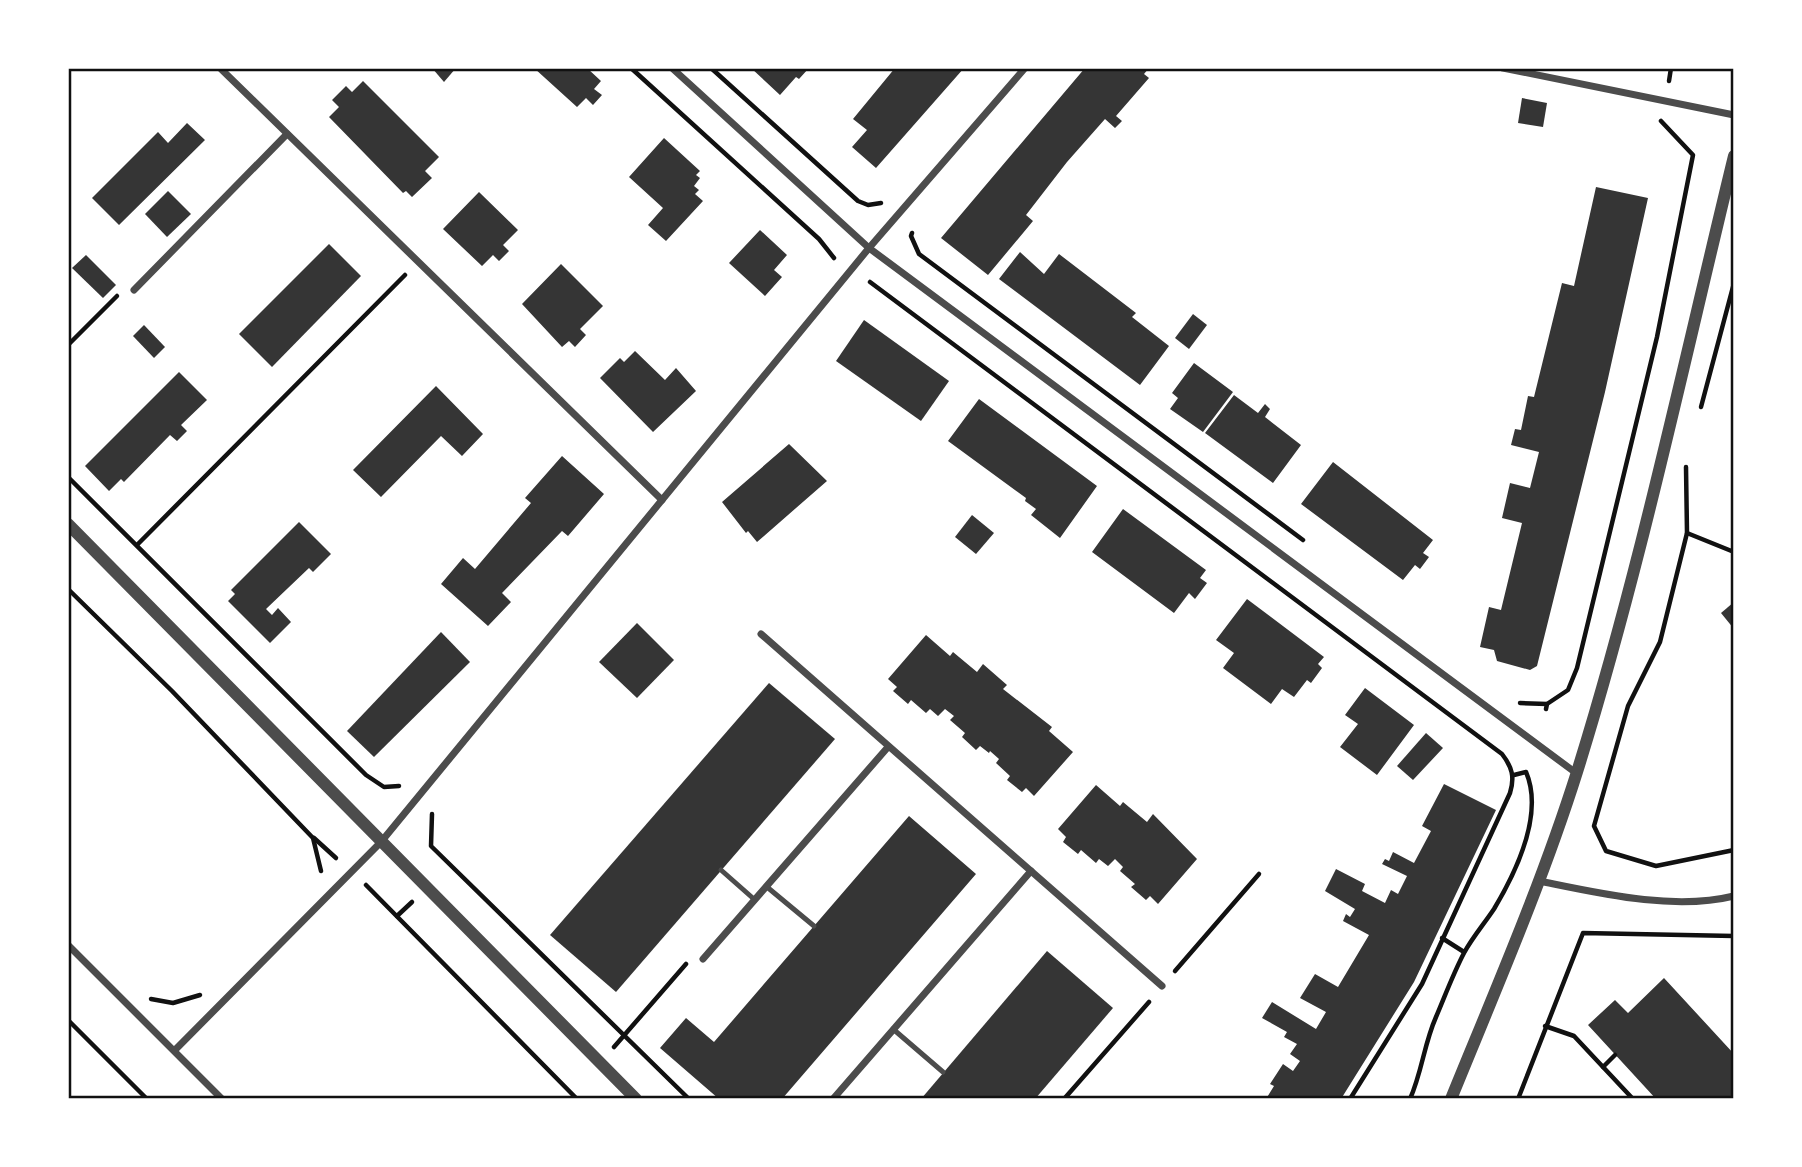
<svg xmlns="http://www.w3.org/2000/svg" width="1802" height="1167" viewBox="0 0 1802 1167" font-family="'PT Sans',sans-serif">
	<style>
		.building { fill: #353535 }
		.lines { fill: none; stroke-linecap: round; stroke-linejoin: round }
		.path { stroke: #111; stroke-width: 4.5 }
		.service { stroke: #4c4c4c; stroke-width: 5 }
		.minor { stroke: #4c4c4c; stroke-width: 7 }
		.tertiary { stroke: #4c4c4c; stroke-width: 12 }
		.neatline { fill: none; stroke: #111; stroke-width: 2.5 }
	</style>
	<rect width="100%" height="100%" fill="#fff"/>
	<g class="building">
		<polygon points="432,68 456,68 444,82"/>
		<polygon points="534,68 587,68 601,81 594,89 602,95 593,105 586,98 577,107"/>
		<polygon points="751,68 809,68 799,79 796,77 780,95"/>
		<polygon points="895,68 964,68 876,168 852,147 867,130 853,119"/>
		<polygon points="1085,68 1149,68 1144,74 1149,78 1116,116 1122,121 1115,128 1105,119 1067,162 1026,215 1033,221 988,275 941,238"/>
		<polygon points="363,81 439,157 425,171 432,178 412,197 406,191 403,193 329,117 339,107 332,100 346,86 352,92"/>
		<polygon points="1522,98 1547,103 1543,127 1518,123"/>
		<polygon points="187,123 205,140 119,225 92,198 158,132 168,143"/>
		<polygon points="664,138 700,171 696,175 700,178 694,186 699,190 695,194 703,201 666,241 648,225 663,208 629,177"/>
		<polygon points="1596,187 1648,198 1605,392 1537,666 1530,670 1497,661 1494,650 1480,647 1489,607 1501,610 1522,523 1502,518 1510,483 1530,488 1539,452 1511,445 1515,429 1521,430 1528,396 1534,397 1562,283 1574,286"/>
		<polygon points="168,191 191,214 167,237 145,214"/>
		<polygon points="479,192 518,230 503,245 509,251 499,261 493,255 482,266 443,229"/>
		<polygon points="760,230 787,255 774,270 782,277 765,296 729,263"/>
		<polygon points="329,244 361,276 272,367 239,334"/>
		<polygon points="1020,252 1044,274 1059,254 1136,313 1132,317 1169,346 1140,385 999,279"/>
		<polygon points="86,255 116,285 103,298 72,268"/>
		<polygon points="561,264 603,306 580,329 586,335 575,347 569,341 562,347 522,304"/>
		<polygon points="1193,314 1207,325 1189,349 1175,338"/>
		<polygon points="864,320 949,381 921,421 836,361"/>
		<polygon points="144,325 165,347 154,358 133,336"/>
		<polygon points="635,351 665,380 676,368 696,391 653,432 600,378 620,358 624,362"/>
		<polygon points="1194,363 1233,392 1203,432 1170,409 1178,398 1172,393"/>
		<polygon points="179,372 207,400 181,425 187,431 177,441 170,435 124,482 121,479 109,491 85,466"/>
		<polygon points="436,386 483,434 462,456 441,436 381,497 353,470"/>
		<polygon points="1234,395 1258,413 1265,404 1270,409 1265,417 1301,445 1273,483 1205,433"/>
		<polygon points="979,399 1097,486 1060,538 1031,515 1036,509 1025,501 1026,498 948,441"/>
		<polygon points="789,444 827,481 757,542 748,531 746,533 722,502"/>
		<polygon points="562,456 604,494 568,536 562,531 502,593 511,602 488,626 441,584 463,558 475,569 531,503 525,498"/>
		<polygon points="1333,462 1433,540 1423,553 1429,557 1420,569 1415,565 1403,580 1301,504"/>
		<polygon points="1123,509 1206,570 1200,578 1207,583 1195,599 1189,593 1174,613 1092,552"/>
		<polygon points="972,515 994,533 976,554 955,537"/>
		<polygon points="299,522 331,554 313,572 309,568 266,609 272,615 278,608 291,622 270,643 228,601 235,594 231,590"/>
		<polygon points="1247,599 1324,657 1318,664 1322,668 1311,683 1307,680 1294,697 1282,689 1271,704 1223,668 1234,653 1216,640"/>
		<polygon points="1734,602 1734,629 1721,613"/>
		<polygon points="637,623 674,660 637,698 599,662"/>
		<polygon points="441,632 470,662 374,757 347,731"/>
		<polygon points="926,635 950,656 953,652 977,672 983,664 1007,685 1003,689 1052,727 1049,731 1073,752 1034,796 1026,788 1022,792 1007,780 1010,776 996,763 999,759 990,751 989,753 980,746 976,750 962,737 965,733 950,720 954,716 945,709 938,716 930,709 926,713 911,700 908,704 893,691 897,687 888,679"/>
		<polygon points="769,683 835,739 616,992 550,935"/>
		<polygon points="1365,688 1414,725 1377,775 1340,747 1358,724 1345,715"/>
		<polygon points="1426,733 1443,748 1413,780 1397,766"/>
		<polygon points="1444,784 1496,810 1414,982 1341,1099 1266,1099 1274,1086 1270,1084 1283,1064 1293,1071 1300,1061 1290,1054 1297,1044 1284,1037 1287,1032 1262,1018 1272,1002 1316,1029 1326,1012 1300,998 1315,974 1338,987 1369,935 1343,921 1346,914 1350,917 1355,909 1325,891 1336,869 1365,884 1362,891 1385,903 1391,890 1398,894 1407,876 1382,864 1385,859 1389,861 1393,852 1414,863 1431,831 1422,826"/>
		<polygon points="1096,785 1120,806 1123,802 1147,822 1153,814 1197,859 1158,904 1150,896 1146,900 1131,887 1135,884 1120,871 1123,867 1115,859 1108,866 1099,859 1096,863 1081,850 1078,854 1063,842 1066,837 1058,829"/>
		<polygon points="909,816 976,874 782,1099 719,1099 660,1048 686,1018 714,1042"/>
		<polygon points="1047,951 1113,1008 1035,1099 921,1099"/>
		<polygon points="1664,978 1734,1054 1734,1099 1656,1099 1588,1025 1615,1000 1628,1013"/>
	</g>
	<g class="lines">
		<g class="path">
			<polyline points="631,68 819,239 834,258"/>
			<polyline points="711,68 858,201 868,205 881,203"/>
			<polyline points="1669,81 1671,68"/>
			<polyline points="912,233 911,236 919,254 1303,540"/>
			<path d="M870,282L1502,754C1512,767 1515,777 1510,793L1422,984L1350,1099"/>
			<polyline points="68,345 117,296"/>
			<polyline points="1701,407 1734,283"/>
			<polyline points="1686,467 1687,533 1660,642 1628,706 1594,826 1606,851 1656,866 1734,850"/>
			<polyline points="68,477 366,775 384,787 399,786"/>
			<polyline points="1687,533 1734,552"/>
			<polyline points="137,545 405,275"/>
			<polyline points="68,589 172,691 313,838 321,871"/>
			<polyline points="1520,703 1547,704"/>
			<polyline points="1546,709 1547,704 1568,690 1577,668 1657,337 1693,155 1661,121"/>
			<polyline points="432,814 431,846 689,1099"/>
			<polyline points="314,838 336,858"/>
			<polyline points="366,885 577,1099"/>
			<polyline points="397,916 412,902"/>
			<polyline points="1442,938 1464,952"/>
			<polyline points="1175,971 1259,874"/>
			<polyline points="151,999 173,1003 200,995"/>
			<polyline points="68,1020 147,1099"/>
			<polyline points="1545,1026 1574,1036 1633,1099"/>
			<polyline points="614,1047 686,964"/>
			<polyline points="1603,1067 1615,1055"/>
			<polyline points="1064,1099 1149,1002"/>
			<path d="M1410,1099C1422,1072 1424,1044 1436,1017C1445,996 1453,974 1464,953C1472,938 1484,924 1494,909C1516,872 1544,814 1526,772L1514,775"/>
			<polyline points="1518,1099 1583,933 1734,936"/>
		</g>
		<g class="service">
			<polyline points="721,870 755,900"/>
			<polyline points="767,887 814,926"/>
			<polyline points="893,1029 943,1072"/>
		</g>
		<g class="minor">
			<polyline points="220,68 662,500"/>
			<polyline points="672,68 869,248 1576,773"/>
			<polyline points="1503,68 1734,115"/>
			<polyline points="134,290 287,134"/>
			<polyline points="761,634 1162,986"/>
			<path d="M1539,881C1598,893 1673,911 1734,896"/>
			<polyline points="68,945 222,1099"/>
			<polyline points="703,959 888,747"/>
			<polyline points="175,1050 381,842 869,248 1025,68"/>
			<polyline points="833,1099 1031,871"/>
		</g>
		<g class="tertiary">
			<polyline points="68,524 636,1099"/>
			<path d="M1451,1099C1495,991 1542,883 1577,772C1640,570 1684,361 1734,156"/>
		</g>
	</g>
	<rect width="1802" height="1167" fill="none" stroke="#ffffff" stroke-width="140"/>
	<rect x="70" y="70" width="1662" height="1027" class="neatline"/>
</svg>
